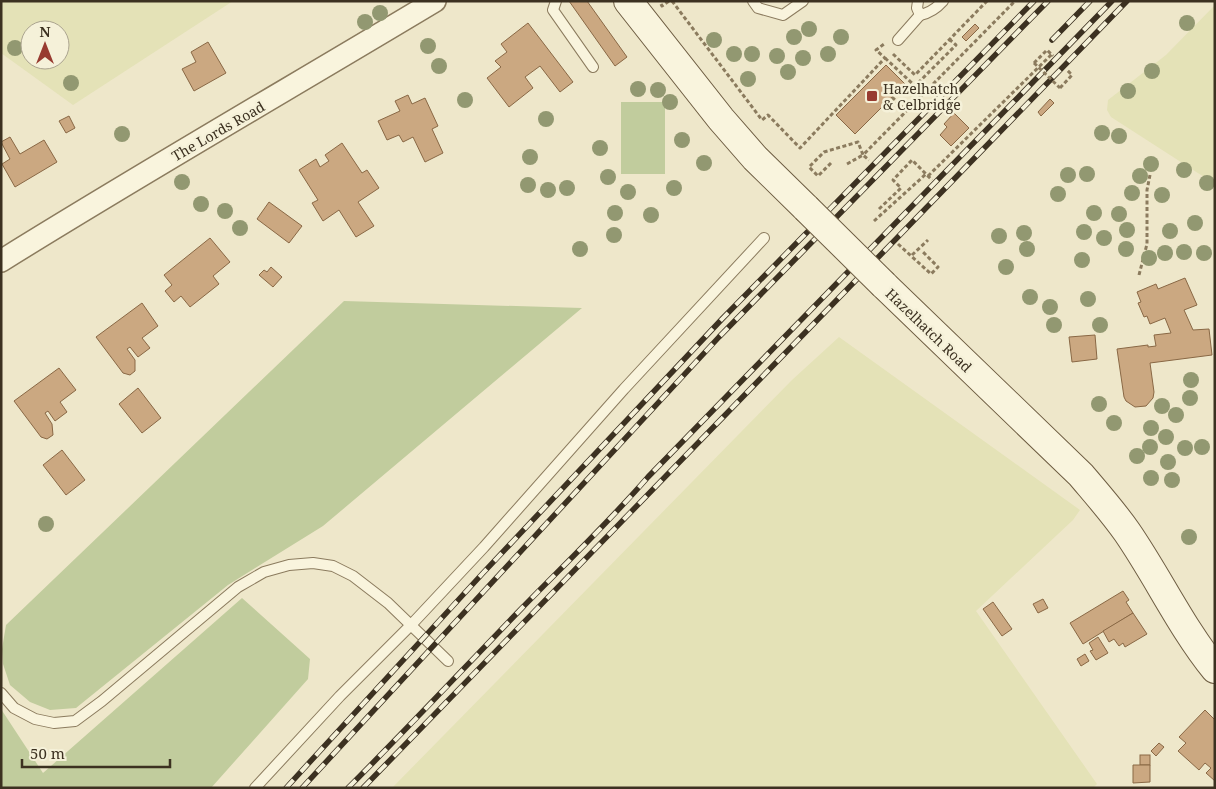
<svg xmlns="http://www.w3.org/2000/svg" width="1216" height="789" viewBox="0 0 1216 789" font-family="'Noto Serif',serif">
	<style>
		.farmland { fill: #e4e2b7; fill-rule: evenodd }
		.green { fill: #c1cc9d }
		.building { fill: #cba881; stroke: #896845 }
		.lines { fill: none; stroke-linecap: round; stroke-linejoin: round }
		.service-casing { stroke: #8b7b5e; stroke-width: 12 }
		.minor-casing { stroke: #8b7b5e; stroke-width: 24 }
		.secondary-casing { stroke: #6d5c41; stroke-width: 30 }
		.path { stroke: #8b7b5e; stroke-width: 3; stroke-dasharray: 4 2.5; stroke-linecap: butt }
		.service { stroke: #f9f4dd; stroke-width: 10 }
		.minor { stroke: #f9f4dd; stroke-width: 21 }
		.secondary { stroke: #f9f4dd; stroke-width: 28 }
		.rail-casing { stroke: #3c3121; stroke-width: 5.5 }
		.rail { stroke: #f5f1d9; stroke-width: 4; stroke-dasharray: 11; stroke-linecap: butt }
		.secondary-bridge-casing { stroke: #6d5c41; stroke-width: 30; stroke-linecap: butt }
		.path-bridge { stroke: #8b7b5e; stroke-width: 3; stroke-dasharray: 4 2.5; stroke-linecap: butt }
		.secondary-bridge { stroke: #f9f4dd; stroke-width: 28 }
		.tree { fill: #929871 }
		.poi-dot { fill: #983b30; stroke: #f5f1d9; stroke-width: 2 }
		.labels { text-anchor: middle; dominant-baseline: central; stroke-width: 5; stroke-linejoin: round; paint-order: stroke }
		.poi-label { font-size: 14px; fill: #3c3121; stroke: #f5f1d9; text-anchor: start }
		.street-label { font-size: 14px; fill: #3c3121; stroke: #f5f1d9 }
	</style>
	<rect width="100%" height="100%" fill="#eee7ca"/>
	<g class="farmland">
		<path d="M1,1H233L73,105L1,53ZM30,30H60V60H30Z"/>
		<polygon points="1215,5 1215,184 1111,117 1107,110 1108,100 1166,55"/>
		<polygon points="839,337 1080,510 1073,520 976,611 1097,784 1093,788 392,788 792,380"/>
	</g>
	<g class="green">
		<rect x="621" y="102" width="44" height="72"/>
		<polygon points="344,301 582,308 323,526 228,585 76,708 50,710 30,702 10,685 3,664 2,649 6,625"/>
		<polygon points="242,598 310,659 308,679 211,788 1,788 1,709 43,773"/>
	</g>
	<g class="building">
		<polygon points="569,1 587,1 627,57 615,66"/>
		<polygon points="528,23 573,82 560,92 540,66 525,77 533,88 509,107 487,78 501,67 495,61 507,52 501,44"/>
		<polygon points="975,24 979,28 966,41 962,37"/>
		<polygon points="208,42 226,73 194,91 182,69 196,62 191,52"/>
		<polygon points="886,65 905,84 855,134 836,115"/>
		<polygon points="408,95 412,104 425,98 438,126 432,129 443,153 425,162 413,137 403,142 399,135 387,140 378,121 400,111 395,101"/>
		<polygon points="1050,99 1054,103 1041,116 1038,112"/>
		<polygon points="954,113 969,128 951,146 940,135 947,127 944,124"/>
		<polygon points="69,116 75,128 66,133 59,121"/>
		<polygon points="10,137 20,154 44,140 57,162 15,187 2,164 10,159 1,142"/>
		<polygon points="342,143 362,173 367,170 379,188 358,202 374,226 356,237 339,210 323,221 312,203 318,200 299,170 316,159 320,167 329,161 325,155"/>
		<polygon points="269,202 302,226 289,243 257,219"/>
		<polygon points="210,238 230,262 213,276 219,284 190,307 181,296 174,302 165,291 172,285 164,275"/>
		<polygon points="271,267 282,277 273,287 259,275 264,270 267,272"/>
		<polygon points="1185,278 1197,305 1184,310 1193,330 1209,329 1212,355 1150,363 1154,392 1153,398 1146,406 1135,407 1126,401 1124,397 1117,349 1148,345 1148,347 1156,346 1154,335 1171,333 1165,318 1150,324 1147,316 1144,317 1138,303 1141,302 1137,292 1156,284 1158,289"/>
		<polygon points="142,303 158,326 142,338 150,348 138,357 130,347 127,349 135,360 135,371 130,375 123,373 96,337"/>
		<polygon points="1095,335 1097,359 1072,362 1069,337"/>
		<polygon points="59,368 76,390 60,402 67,412 55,421 48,411 45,413 52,424 53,435 47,439 41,437 14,401"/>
		<polygon points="138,388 161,418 142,433 119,404"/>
		<polygon points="62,450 85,480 66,495 43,465"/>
		<polygon points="1123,591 1129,600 1126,602 1133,613 1083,644 1070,623"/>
		<polygon points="1043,599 1048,608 1038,613 1033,604"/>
		<polygon points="993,602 1012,629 1002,636 983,609"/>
		<polygon points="1133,613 1147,634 1125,647 1123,643 1119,646 1114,639 1109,642 1103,631"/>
		<polygon points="1098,637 1108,653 1096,660 1090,651 1093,650 1089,643"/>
		<polygon points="1085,654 1089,661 1081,666 1077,659"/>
		<polygon points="1205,710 1215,720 1215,781 1206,773 1211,768 1205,763 1199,770 1178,751 1186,743 1179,737"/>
		<polygon points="1159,743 1164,747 1156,756 1151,751"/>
		<rect x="1140" y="755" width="10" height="10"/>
		<polygon points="1133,765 1150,765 1150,782 1133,783"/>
	</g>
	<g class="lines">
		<g class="service-casing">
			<g id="service">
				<polyline points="556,1 553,10 593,67"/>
				<polyline points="753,1 758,8 783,15 803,1"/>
				<path d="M918,1L917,8L920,15C930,13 936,9 943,1"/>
				<polyline points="898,40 920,15"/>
				<polyline points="1,693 14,708 35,719 54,723 75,721 102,701 238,587 264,572 289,565 313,563 333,566 353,576 388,603 448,661"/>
				<polyline points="255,788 340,696 411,625 484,547 624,389 764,238"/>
			</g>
		</g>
		<g class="minor-casing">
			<path id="minor" d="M1,261C144,172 290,88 435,1"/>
		</g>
		<g class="secondary-casing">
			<g id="secondary">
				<polyline points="628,1 721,119 755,158 806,208"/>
				<path d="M884,285L1081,475C1097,494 1113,512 1127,532C1158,577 1181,627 1215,669"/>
			</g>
		</g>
		<g class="path">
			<polyline points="672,1 762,120 768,115 800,148 885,58 876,50 884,44"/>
			<polyline points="661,4 662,6 669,1"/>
			<polyline points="893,54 915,75 987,1"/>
			<polyline points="885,58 915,86 956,45 949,39"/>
			<polyline points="1034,63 1047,50 1053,56"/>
			<polyline points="1060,88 1072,75 1067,70"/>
			<polyline points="911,91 915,86"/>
			<polyline points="892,97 906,111"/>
			<polyline points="831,163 818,176 809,167 824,152 858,142 863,155 1015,1"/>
			<polyline points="847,164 863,155 869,160"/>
			<polyline points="928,176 1052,54"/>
			<polyline points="879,209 901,188 893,180 912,160 932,180"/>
			<polyline points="874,221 926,174"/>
			<polyline points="898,244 931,274 938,267 922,251"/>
			<polyline points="912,255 928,240"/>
			<polyline points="1139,275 1147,244 1147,190 1150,175"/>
		</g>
		<use href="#service" class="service"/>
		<use href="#minor" class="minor"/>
		<use href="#secondary" class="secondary"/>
		<g class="rail-casing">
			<g id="rail">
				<polyline points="1052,40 1090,1"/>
				<polyline points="286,788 483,573 722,319 1034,1"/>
				<polyline points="302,788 719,337 1048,1"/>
				<path d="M348,788C407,729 464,668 522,608C564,565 608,523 648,477L1112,1"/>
				<polyline points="363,788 1127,1"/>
			</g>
		</g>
		<use href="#rail" class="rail"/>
		<g class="secondary-bridge-casing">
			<polyline id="secondary-bridge" points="806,208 884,285"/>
		</g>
		<polyline class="path-bridge" points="1034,63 1060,88"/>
		<use href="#secondary-bridge" class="secondary-bridge"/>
	</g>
	<g class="tree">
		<circle cx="380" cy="13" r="8"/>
		<circle cx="365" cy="22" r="8"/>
		<circle cx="1187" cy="23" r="8"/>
		<circle cx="809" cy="29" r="8"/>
		<circle cx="794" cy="37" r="8"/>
		<circle cx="841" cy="37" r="8"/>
		<circle cx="714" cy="40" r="8"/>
		<circle cx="428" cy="46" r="8"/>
		<circle cx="15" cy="48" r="8"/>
		<circle cx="734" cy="54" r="8"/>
		<circle cx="752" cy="54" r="8"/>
		<circle cx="828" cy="54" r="8"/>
		<circle cx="777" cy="56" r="8"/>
		<circle cx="803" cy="58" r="8"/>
		<circle cx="439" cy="66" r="8"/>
		<circle cx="1152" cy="71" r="8"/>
		<circle cx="788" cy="72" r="8"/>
		<circle cx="748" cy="79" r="8"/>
		<circle cx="71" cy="83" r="8"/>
		<circle cx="638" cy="89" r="8"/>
		<circle cx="658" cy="90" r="8"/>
		<circle cx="1128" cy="91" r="8"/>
		<circle cx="465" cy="100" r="8"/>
		<circle cx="670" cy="102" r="8"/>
		<circle cx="546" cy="119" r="8"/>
		<circle cx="1102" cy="133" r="8"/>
		<circle cx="122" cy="134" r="8"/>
		<circle cx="1119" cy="136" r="8"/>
		<circle cx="682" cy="140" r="8"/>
		<circle cx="600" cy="148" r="8"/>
		<circle cx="530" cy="157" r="8"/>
		<circle cx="704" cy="163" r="8"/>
		<circle cx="1151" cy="164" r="8"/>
		<circle cx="1184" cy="170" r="8"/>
		<circle cx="1087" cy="174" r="8"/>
		<circle cx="1068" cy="175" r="8"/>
		<circle cx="1140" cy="176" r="8"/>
		<circle cx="608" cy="177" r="8"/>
		<circle cx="182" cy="182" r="8"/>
		<circle cx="1207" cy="183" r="8"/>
		<circle cx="528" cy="185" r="8"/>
		<circle cx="567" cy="188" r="8"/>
		<circle cx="674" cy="188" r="8"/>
		<circle cx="548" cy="190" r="8"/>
		<circle cx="628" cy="192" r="8"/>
		<circle cx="1132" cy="193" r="8"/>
		<circle cx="1058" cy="194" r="8"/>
		<circle cx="1162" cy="195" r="8"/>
		<circle cx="201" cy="204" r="8"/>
		<circle cx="225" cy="211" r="8"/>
		<circle cx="615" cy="213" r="8"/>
		<circle cx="1094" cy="213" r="8"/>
		<circle cx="1119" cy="214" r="8"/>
		<circle cx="651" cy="215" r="8"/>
		<circle cx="1195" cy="223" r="8"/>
		<circle cx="240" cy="228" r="8"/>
		<circle cx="1127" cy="230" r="8"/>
		<circle cx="1170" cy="231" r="8"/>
		<circle cx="1084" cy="232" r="8"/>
		<circle cx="1024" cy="233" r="8"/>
		<circle cx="614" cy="235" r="8"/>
		<circle cx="999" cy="236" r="8"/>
		<circle cx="1104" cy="238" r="8"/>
		<circle cx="580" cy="249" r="8"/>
		<circle cx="1027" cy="249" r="8"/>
		<circle cx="1126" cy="249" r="8"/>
		<circle cx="1184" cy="252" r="8"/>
		<circle cx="1165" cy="253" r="8"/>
		<circle cx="1204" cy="253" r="8"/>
		<circle cx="1149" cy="258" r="8"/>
		<circle cx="1082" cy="260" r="8"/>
		<circle cx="1006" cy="267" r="8"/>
		<circle cx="1030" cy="297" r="8"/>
		<circle cx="1088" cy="299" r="8"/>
		<circle cx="1050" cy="307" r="8"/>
		<circle cx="1054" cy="325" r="8"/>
		<circle cx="1100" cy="325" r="8"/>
		<circle cx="1191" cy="380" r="8"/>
		<circle cx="1190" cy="398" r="8"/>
		<circle cx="1099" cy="404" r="8"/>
		<circle cx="1162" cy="406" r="8"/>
		<circle cx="1176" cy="415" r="8"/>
		<circle cx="1114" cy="423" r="8"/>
		<circle cx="1151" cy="428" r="8"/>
		<circle cx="1166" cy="437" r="8"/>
		<circle cx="1150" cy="447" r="8"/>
		<circle cx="1202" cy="447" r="8"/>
		<circle cx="1185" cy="448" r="8"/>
		<circle cx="1137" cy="456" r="8"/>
		<circle cx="1168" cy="462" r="8"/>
		<circle cx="1151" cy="478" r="8"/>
		<circle cx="1172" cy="480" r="8"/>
		<circle cx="46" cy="524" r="8"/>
		<circle cx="1189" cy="537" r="8"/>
	</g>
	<rect class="poi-dot" x="866" y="90" width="12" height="12" rx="2.5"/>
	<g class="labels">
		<g class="poi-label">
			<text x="883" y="88">Hazelhatch<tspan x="883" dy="16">&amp; Celbridge</tspan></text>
		</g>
		<g class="street-label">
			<text transform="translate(218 131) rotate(-30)">The Lords Road</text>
			<text transform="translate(929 330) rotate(44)">Hazelhatch Road</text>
		</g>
	</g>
	<rect width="1216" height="789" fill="none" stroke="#3c3121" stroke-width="5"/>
	<g transform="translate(45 45)"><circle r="24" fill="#f5f1d9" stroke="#aba48f"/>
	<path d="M0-4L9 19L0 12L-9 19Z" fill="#983b30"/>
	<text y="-8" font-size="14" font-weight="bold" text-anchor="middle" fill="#3c3121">N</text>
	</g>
	<path d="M22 759v8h148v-8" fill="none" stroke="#3c3121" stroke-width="2.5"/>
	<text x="30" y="759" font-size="15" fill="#3c3121" stroke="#f5f1d9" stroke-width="4" paint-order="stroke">50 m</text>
</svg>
